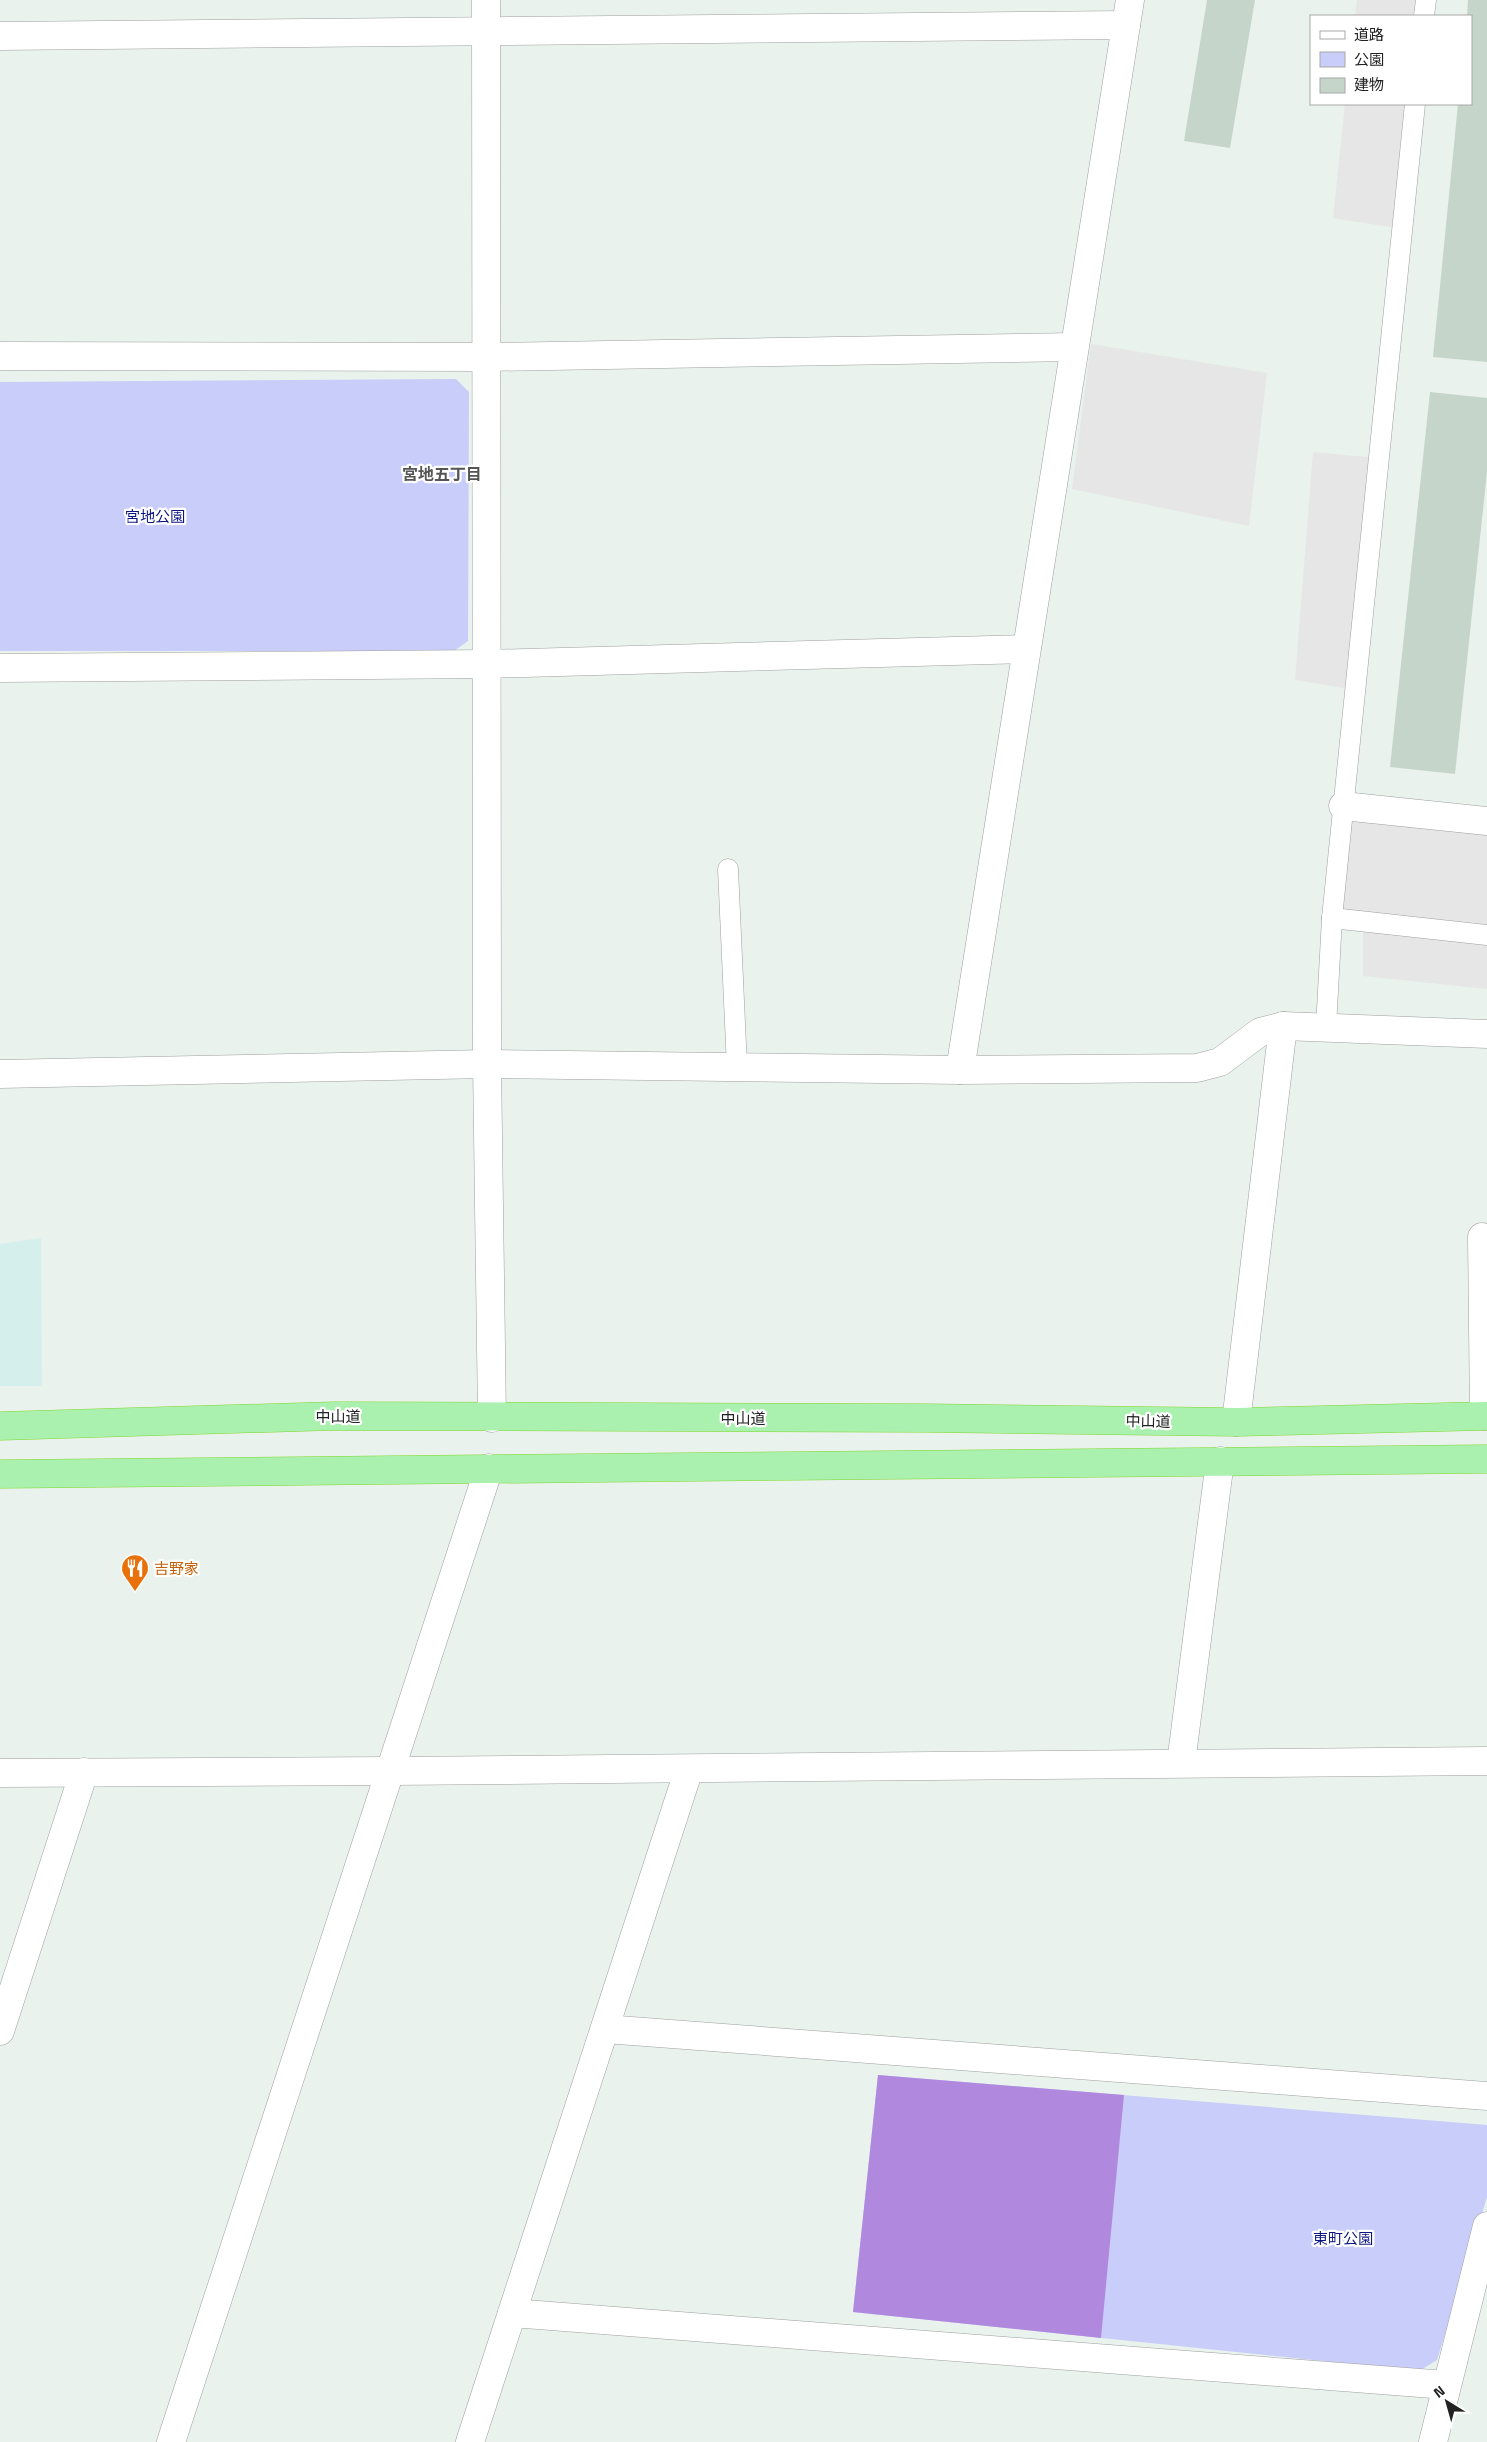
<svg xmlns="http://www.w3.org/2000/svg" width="1487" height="2442" viewBox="0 0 1487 2442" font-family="'Titillium Web','Noto Sans JP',sans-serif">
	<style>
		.farmland { fill: #d5efed }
		.park { fill: #c9cdf9 }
		.pitch { fill: #b089de }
		.parking { fill: #e6e6e6 }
		.building { fill: #c6d5ca }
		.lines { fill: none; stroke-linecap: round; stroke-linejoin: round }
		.service-casing { stroke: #9f9f9f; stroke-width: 21 }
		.minor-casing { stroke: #9f9f9f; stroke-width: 29 }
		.trunk-casing { stroke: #83d82d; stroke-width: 29 }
		.service { stroke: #fff; stroke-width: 20 }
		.minor { stroke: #fff; stroke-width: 28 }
		.trunk { stroke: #aaf0ae; stroke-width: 28 }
		.labels { text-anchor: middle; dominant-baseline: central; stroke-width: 4.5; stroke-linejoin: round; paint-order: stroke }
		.park-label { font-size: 15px; fill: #0e1781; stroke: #fff }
		.street-label { font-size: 15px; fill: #222; stroke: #fff }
		.food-label { font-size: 15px; fill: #c56008; stroke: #fff; text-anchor: start }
		.neighbourhood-label { font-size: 16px; font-weight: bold; fill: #555; stroke: #fff }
	</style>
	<rect width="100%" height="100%" fill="#e9f2ed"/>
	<polygon class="farmland" points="41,1238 42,1386 0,1386 0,1244"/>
	<g class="park">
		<polygon points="456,379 469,392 468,641 454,651 0,651 0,382"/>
		<polygon points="878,2075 1487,2125 1487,2197 1437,2360 1419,2371 853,2312"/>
	</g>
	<polygon class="pitch" points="878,2075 1124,2095 1101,2338 853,2312"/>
	<g class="parking">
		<polygon points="1357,0 1426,0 1424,16 1355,16"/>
		<polygon points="1345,104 1415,104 1402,229 1333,218"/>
		<polygon points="1091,344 1267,373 1249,526 1072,489"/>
		<polygon points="1313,452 1378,458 1355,690 1295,680"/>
		<polygon points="1343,806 1487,821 1487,989 1363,976 1363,922 1332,918"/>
	</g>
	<g class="building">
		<polygon points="1207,0 1255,0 1230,148 1184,141"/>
		<polygon points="1468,0 1487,0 1487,362 1433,357 1458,104 1471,104 1471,16 1467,16"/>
		<polygon points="1430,392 1487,398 1487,472 1455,774 1390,767"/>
	</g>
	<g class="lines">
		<g class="service-casing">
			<g id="service">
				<polyline points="1424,16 1426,0"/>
				<polyline points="728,869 737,1067"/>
				<polyline points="1332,918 1415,104"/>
				<polyline points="1326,1028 1332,918 1487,935"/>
			</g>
		</g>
		<g class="minor-casing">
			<g id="minor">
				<polyline points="486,0 487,1064 492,1418"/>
				<polyline points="0,36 1126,25"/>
				<polyline points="0,356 487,357 1074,347"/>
				<polyline points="0,668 487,664 1026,649"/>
				<polyline points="1343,806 1487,821"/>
				<polyline points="960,1070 1130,0"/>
				<polyline points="0,1074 487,1064 960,1070 1197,1068 1220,1062 1260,1032 1283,1026 1487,1034"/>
				<polyline points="1482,1237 1484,1416"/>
				<polyline points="1236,1422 1283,1026"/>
				<polyline points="1181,1763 1220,1461"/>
				<polyline points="0,1773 392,1771 1487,1761"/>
				<polyline points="605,2029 1487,2096"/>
				<polyline points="0,2031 84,1772"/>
				<polyline points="512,2313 1446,2385"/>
				<polyline points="171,2442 489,1468"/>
				<polyline points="470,2442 689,1769"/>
				<polyline points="1433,2442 1487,2226"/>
			</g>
		</g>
		<g class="trunk-casing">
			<g id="trunk">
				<polyline points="0,1426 335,1416 925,1418 1236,1422 1487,1416"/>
				<polyline points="0,1474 1487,1459"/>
			</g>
		</g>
		<use href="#service" class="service"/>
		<use href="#minor" class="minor"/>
		<use href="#trunk" class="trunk"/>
	</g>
	<defs>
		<g id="restaurant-pin" transform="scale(1.4375)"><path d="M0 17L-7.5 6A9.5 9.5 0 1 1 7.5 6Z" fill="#e8710a" stroke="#fff"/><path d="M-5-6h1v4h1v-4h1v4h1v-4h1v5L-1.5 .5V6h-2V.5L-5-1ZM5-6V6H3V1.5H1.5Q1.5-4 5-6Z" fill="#fff"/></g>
	</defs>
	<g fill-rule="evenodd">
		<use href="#restaurant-pin" x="135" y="1568"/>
	</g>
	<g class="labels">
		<g class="park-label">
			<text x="155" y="516">宮地公園</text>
			<text x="1343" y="2238">東町公園</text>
		</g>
		<g class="street-label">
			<text x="338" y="1416">中山道</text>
			<text x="743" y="1418">中山道</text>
			<text transform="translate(1148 1421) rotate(1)">中山道</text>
		</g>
		<g class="food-label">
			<text x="154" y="1568">吉野家</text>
		</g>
		<g class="neighbourhood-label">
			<text x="442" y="474">宮地五丁目</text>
		</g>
	</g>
	<rect x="1310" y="15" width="162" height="90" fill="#ffffff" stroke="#a7a7a7"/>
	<rect x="1320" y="31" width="25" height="8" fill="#ffffff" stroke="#a7a7a7"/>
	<text x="1354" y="40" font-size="15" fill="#222222">道路</text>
	<rect x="1320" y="52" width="25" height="15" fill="#c9cdf9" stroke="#a7a7a7"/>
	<text x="1354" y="65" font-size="15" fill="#222222">公園</text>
	<rect x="1320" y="78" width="25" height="15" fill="#c6d5ca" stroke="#a7a7a7"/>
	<text x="1354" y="90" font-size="15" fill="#222222">建物</text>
	<g transform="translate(1447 2402) rotate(323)" stroke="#ffffff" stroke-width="4" paint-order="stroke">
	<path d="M0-4L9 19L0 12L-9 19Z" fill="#222222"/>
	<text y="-8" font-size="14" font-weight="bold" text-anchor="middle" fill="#222222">N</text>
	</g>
</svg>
